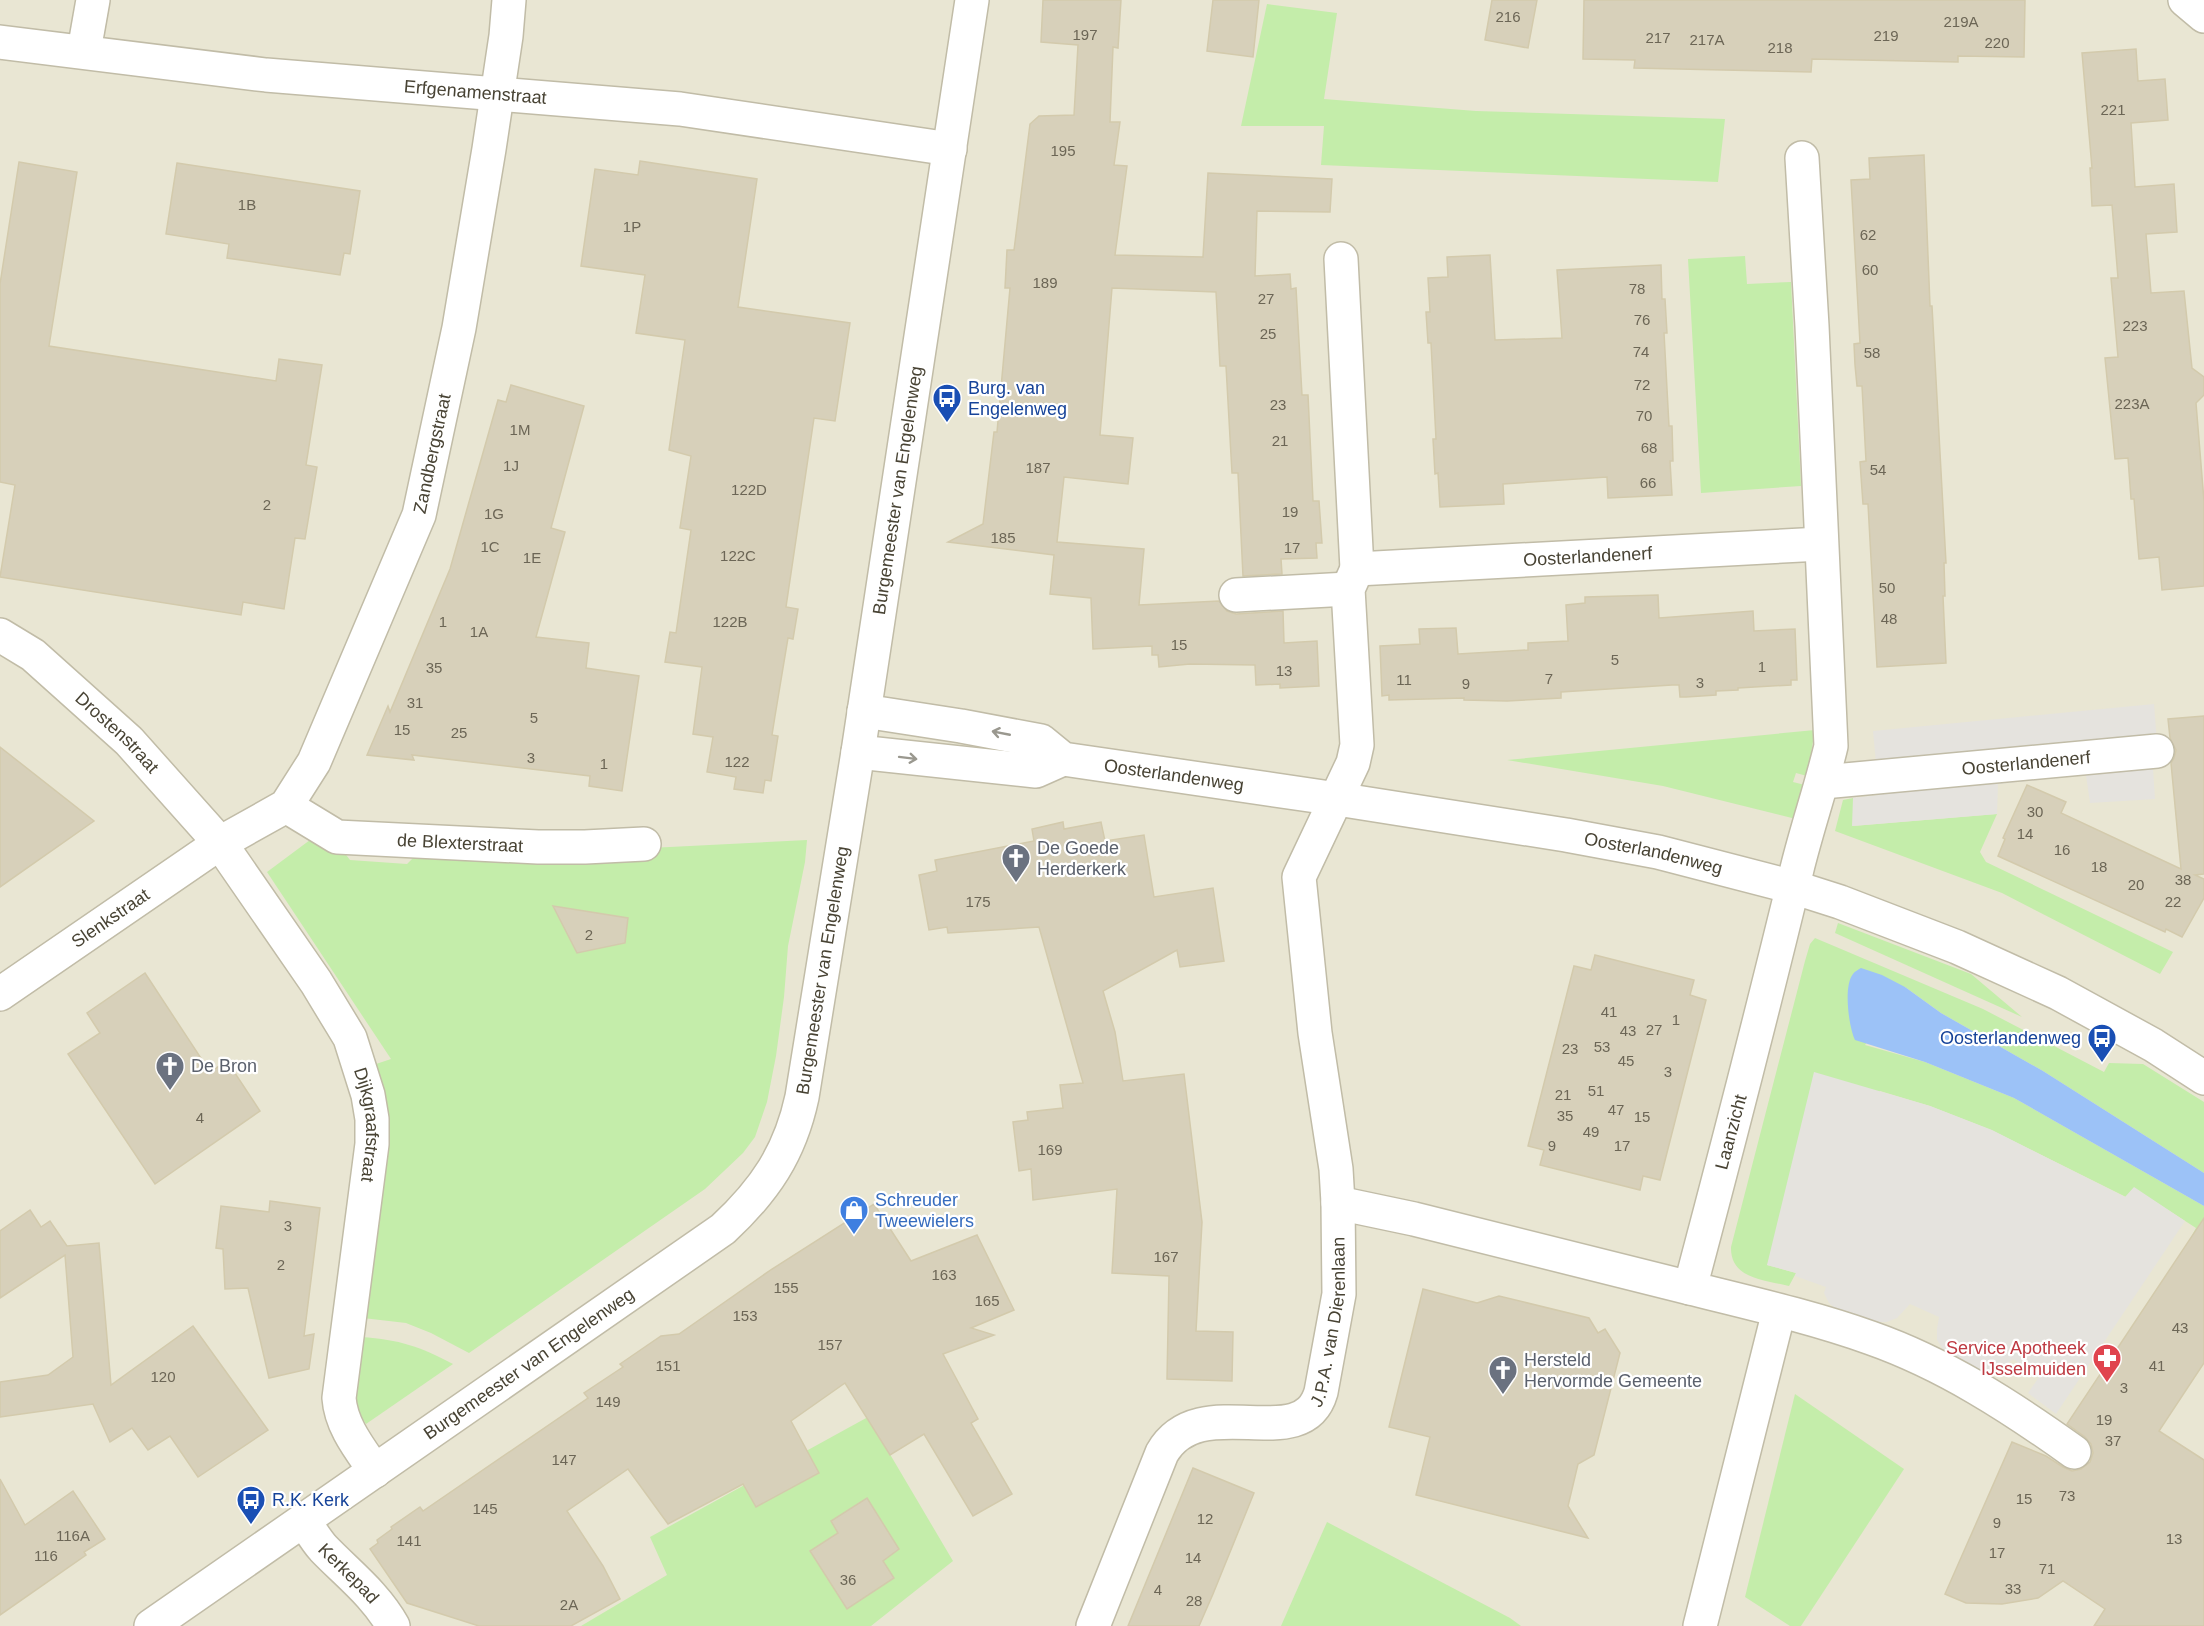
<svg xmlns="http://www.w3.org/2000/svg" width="2204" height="1626" viewBox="0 0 2204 1626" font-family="Arial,sans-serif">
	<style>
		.residential { fill: #e9e6d3 }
		.green { fill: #c4edaa }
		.parking { fill: #e5e3de }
		.water { fill: #9cc2f7 }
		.building { fill: #d7d0ba; stroke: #d3caac; stroke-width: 1.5 }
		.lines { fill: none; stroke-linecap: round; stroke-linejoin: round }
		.minor-casing { stroke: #c1bca7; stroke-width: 36 }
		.tertiary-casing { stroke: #c1bca7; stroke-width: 36 }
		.minor { stroke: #fff; stroke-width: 33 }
		.tertiary { stroke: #fff; stroke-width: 33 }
		.oneway { stroke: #9a988f }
		.labels { text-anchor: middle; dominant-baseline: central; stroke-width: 4.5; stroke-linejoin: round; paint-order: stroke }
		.number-label { font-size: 15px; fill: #6c6656 }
		.street-label { font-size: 18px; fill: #484334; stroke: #fff }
		.transit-label { font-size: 18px; fill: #164399; stroke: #fff; text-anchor: start }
		.worship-label { font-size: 18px; fill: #5b616d; stroke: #fff; text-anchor: start }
		.shop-label { font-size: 18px; fill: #366cbe; stroke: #fff; text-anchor: start }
		.health-label { font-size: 18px; fill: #be3a42; stroke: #fff; text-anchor: end }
	</style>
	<rect width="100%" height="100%" fill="#f4f2e5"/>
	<rect class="residential" x="0" y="0" width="2204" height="1626"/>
	<g class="green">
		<polygon points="1267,4 1337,13 1324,99 1476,111 1725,119 1718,182 1321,165 1324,126 1241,126"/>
		<polygon points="1745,256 1747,284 1791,282 1801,486 1701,493 1688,259"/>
		<polygon points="1815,730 1807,776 1796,773 1793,782 1805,785 1796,819 1663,786 1507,760"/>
		<polygon points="1853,798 1853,826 1997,814 1980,852 1986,862 2173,952 2160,974 2002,893 1835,831 1843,800"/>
		<polygon points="310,840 340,847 350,860 407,864 419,852 650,848 807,840 805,862 788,946 784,997 776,1056 767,1102 755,1137 743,1153 705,1189 469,1353 431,1333 406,1323 363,1318 380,1083 376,1064 391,1059 267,872"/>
		<polygon points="1838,923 1971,974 2022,1017 1835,933"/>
		<path d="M1815,938L1983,1009L2104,1072L2109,1063L2143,1064L2204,1102V1173L2043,1071L1941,1013L1905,987L1865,1045L1925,1062L2014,1098L2204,1206V1253L2188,1243L2196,1228L2134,1188L2126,1197L1991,1130L1930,1106L1880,1091L1767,1265L1796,1273L1789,1286C1765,1280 1730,1279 1731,1247L1805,961L1810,944Z"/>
		<path d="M361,1337C401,1340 418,1346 453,1364L366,1424L356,1409L355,1399Z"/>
		<polygon points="1795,1394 1904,1469 1801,1626 1790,1626 1745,1597"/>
		<polygon points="868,1417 953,1561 871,1626 581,1626 667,1575 650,1537"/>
		<polygon points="1327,1522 1510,1618 1521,1626 1281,1626"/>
	</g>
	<g class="parking">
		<polygon points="2154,704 2159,769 2153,769 2155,799 2090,803 2086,775 1998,784 1997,814 1852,826 1853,798 1879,795 1873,731"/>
		<polygon points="1814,1072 1930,1106 1992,1130 2125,1197 2134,1187 2185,1221 2056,1414 2028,1393 2039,1377 2013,1359 2001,1369 1988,1372 1977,1370 1960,1362 1944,1351 1937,1340 1937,1329 1939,1317 1910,1304 1897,1318 1887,1322 1872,1322 1837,1310 1829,1303 1824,1293 1826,1287 1795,1276 1796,1273 1767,1265"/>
	</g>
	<path class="water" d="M1861,968L1882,975L1905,987L1941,1013L2043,1071L2204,1173V1206L2014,1098L1925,1062L1855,1040C1849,1028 1843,986 1853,974C1855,971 1858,970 1861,968Z"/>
	<g class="building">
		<polygon points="1043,0 1121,0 1118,48 1113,47 1110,122 1120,122 1114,165 1127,166 1115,255 1203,257 1208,173 1332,179 1330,212 1257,211 1255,276 1290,274 1291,289 1296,288 1302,395 1308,395 1313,501 1319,501 1322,543 1316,543 1317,558 1281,559 1282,574 1243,576 1238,473 1232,473 1226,366 1220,366 1216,292 1112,288 1100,435 1133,438 1128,484 1064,477 1057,542 1144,549 1139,605 1219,601 1227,611 1236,614 1283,611 1284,643 1317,641 1319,686 1280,688 1280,684 1256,685 1255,665 1190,664 1159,667 1158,655 1152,655 1152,646 1093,649 1091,598 1050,594 1054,555 948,542 983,524 994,432 997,432 1010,288 1005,288 1007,250 1014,250 1030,124 1039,116 1074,115 1078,45 1041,42"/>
		<polygon points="1213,0 1259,0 1253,57 1207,51"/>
		<polygon points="1492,0 1537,0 1528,48 1485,40"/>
		<polygon points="1584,0 2025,0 2024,57 1958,56 1958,62 1812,59 1811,72 1634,68 1635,60 1583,59"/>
		<polygon points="2136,49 2138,81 2165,79 2168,120 2131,123 2135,187 2174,184 2177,232 2146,234 2151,293 2184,291 2192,368 2204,377 2204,395 2196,403 2204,501 2204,586 2162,590 2159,557 2139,559 2134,499 2131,499 2128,458 2115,459 2105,358 2118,357 2111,278 2118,278 2112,205 2092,206 2090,168 2092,168 2082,53"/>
		<polygon points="1924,155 1930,306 1932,306 1946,563 1944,563 1945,596 1943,596 1946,663 1877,667 1868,504 1863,504 1860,462 1866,461 1862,386 1857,386 1855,365 1854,344 1860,343 1851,180 1870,179 1869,158"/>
		<polygon points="640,161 757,179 738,307 850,323 835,421 814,418 786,607 798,609 793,639 788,638 775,716 772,735 778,736 771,781 765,780 763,793 734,789 736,777 707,772 713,737 693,734 702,667 665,662 670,632 676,633 691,530 680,528 691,456 669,450 685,340 636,333 645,275 581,266 595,169 638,175"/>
		<polygon points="19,162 77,172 49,346 276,381 279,359 322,365 306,465 317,467 305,539 295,538 284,609 243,602 241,615 0,577 15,485 0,482 0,284"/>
		<polygon points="177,163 360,191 350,254 344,253 340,275 227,258 229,244 166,234"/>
		<polygon points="1490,255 1495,340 1562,338 1557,270 1661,265 1662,299 1665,299 1667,333 1664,333 1669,426 1672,426 1673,461 1670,461 1672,495 1608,498 1607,477 1503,484 1504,504 1440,507 1438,473 1435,474 1433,439 1436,439 1431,343 1428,343 1426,312 1430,312 1428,278 1448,277 1447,257"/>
		<polygon points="511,385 584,406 551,528 565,532 536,637 589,643 586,668 639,676 622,791 589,786 590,776 412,755 414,760 367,755 388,706 390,712 450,569 498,400 506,402"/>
		<polygon points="1658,595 1659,618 1753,611 1754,631 1795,629 1797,680 1791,680 1791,685 1738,688 1738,690 1716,691 1716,695 1686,697 1680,697 1679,685 1672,685 1561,692 1561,698 1507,701 1464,700 1464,698 1389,700 1389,695 1382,696 1380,646 1420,644 1419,629 1456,628 1458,654 1528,650 1528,643 1568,641 1566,605 1585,603 1585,597"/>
		<polygon points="2204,716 2204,874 2195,875 2204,879 2204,898 2182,937 2166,929 2165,932 1998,856 2005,839 2003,838 2027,785 2066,802 2061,813 2181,869 2171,763 2174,758 2176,750 2170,738 2168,719"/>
		<polygon points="0,747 94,821 0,887"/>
		<polygon points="1063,822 1064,829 1101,822 1105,841 1144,835 1154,897 1213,888 1224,961 1180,967 1177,950 1103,991 1115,1032 1123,1081 1184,1074 1202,1222 1196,1331 1233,1332 1232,1381 1167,1379 1169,1276 1112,1273 1117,1189 1033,1200 1031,1169 1019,1171 1013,1122 1028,1120 1027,1112 1063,1108 1060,1085 1083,1083 1039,927 948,933 947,927 929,930 919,875 937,871 935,860 1034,841 1032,829"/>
		<polygon points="553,906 628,918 625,943 577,953"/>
		<polygon points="1595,955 1694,980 1690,995 1706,1000 1660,1180 1643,1176 1640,1190 1540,1165 1544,1150 1528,1146 1574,966 1591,970"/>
		<polygon points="145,973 210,1072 227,1061 260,1111 155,1184 68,1054 100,1033 87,1013"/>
		<polygon points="270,1201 320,1208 304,1336 314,1334 309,1369 269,1378 248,1288 225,1289 223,1249 216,1248 221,1206 269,1212"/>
		<polygon points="874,1204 911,1261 977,1235 1014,1310 971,1328 994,1335 943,1354 978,1419 971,1423 1012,1494 973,1516 924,1434 890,1455 845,1383 791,1421 819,1473 756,1507 743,1484 668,1524 628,1469 567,1511 603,1566 620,1599 571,1626 479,1626 407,1603 370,1549 378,1543 377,1540 392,1529 391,1527 420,1507 423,1511 588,1398 584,1393 623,1367 620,1364 661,1336 679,1334 772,1269"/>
		<polygon points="30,1210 41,1227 50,1221 67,1246 99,1243 111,1385 193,1326 268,1430 198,1477 170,1436 148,1450 132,1428 110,1442 93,1404 0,1417 0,1382 48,1375 73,1357 65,1255 0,1298 0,1231"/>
		<polygon points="2204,1218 2204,1363 2159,1431 2204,1460 2204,1626 2094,1626 2105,1609 2063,1581 2038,1598 2002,1604 1966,1603 1945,1594 2012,1442 2046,1456 2063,1467 2072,1471 2081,1469 2090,1462 2093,1453 2091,1444 2085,1437 2067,1424"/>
		<polygon points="1423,1289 1477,1303 1499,1296 1589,1318 1598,1333 1605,1329 1620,1353 1594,1455 1578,1464 1568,1506 1588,1538 1416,1495 1430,1437 1389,1427"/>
		<polygon points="1193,1468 1254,1493 1213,1594 1199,1626 1128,1626"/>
		<polygon points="0,1479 25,1525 73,1491 105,1539 84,1552 86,1555 0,1615"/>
		<polygon points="867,1498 899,1549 883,1561 894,1578 847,1609 810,1551 838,1533 831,1521"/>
	</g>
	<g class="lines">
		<g class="minor-casing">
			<g id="minor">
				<polyline points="2185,0 2204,16"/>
				<path id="s1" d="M0,42L266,75L680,109L950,149"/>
				<polyline points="84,51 93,0"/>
				<path d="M1802,158L1812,326L1831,746C1821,788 1807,828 1797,869C1763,1009 1727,1149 1690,1288C1750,1303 1812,1317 1871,1338C1945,1364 2011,1407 2074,1452"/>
				<polyline points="1341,259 1357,569"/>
				<polyline points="1236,595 1348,589"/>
				<path id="s2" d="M0,635L33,655L129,741L220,843L316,982L350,1038L368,1095L372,1119V1144L339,1398C341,1426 360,1449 375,1471"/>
				<path id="s3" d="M1823,782L2157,751"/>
				<path id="s4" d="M286,806L337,837L538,847H585L644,844"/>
				<path id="s5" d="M0,994L220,843L286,806L314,762L419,515L459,328L489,149L506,36L509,0"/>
				<polyline points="1338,1203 1414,1219 1690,1288"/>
				<path id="s6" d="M304,1521C310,1530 316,1540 323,1548C348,1574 375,1594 393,1626"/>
				<path id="s7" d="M1093,1626L1162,1453C1200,1387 1302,1458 1321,1392L1339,1294L1338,1203L1336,1169L1315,1033L1299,877L1353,763L1357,745L1348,589L1357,569L1821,544"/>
				<polyline points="1700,1626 1779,1311"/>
			</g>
		</g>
		<g class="tertiary-casing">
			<g id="tertiary">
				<path id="s8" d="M864,711L961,726L1041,741L1063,759L1337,799L1566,835L1658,852L1793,887L1840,902L1957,947L2058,993L2153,1045L2204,1078"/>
				<polyline points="858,752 1036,771 1063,759"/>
				<path id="s9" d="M151,1626L723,1229C765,1190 790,1153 802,1097L858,752L972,0"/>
			</g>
		</g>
		<use href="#minor" class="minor"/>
		<use href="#tertiary" class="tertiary"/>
	</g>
	<defs><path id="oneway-shaft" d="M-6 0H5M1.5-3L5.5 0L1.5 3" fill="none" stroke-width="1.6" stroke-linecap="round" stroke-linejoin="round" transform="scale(1.5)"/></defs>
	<g class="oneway">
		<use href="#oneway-shaft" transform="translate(1001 733) rotate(-169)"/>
		<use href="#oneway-shaft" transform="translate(908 758) rotate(7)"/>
	</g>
	<defs>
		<g id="bus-pin" transform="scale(1.5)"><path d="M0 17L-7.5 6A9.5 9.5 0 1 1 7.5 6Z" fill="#1a4fb4" stroke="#fff"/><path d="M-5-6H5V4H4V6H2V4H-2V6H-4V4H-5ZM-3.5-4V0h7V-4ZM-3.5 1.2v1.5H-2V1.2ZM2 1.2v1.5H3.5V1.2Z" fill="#fff"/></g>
		<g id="church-pin" transform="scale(1.5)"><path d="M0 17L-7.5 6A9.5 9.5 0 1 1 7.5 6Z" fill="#6b7280" stroke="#fff"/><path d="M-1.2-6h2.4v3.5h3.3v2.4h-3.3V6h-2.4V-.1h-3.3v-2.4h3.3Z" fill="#fff"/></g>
		<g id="shop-pin" transform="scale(1.5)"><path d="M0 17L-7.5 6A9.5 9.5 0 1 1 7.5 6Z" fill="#3f7fe0" stroke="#fff"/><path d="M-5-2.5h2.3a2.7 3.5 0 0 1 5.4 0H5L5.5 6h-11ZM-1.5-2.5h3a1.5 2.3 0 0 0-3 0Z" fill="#fff"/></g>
		<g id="pharmacy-pin" transform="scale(1.5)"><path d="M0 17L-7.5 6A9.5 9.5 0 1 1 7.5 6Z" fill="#e0444e" stroke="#fff"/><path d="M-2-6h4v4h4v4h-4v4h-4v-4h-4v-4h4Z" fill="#fff"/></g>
	</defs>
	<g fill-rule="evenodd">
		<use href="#bus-pin" x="947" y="398"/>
		<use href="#church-pin" x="1016" y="858"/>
		<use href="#bus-pin" x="2102" y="1038"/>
		<use href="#church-pin" x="170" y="1066"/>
		<use href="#shop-pin" x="854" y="1210"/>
		<use href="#pharmacy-pin" x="2107" y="1358"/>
		<use href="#church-pin" x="1503" y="1370"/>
		<use href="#bus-pin" x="251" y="1500"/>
	</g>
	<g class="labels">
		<g class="number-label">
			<text x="1508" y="16">216</text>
			<text x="1961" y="21">219A</text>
			<text x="1085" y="34">197</text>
			<text x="1886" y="35">219</text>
			<text x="1658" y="37">217</text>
			<text x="1707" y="39">217A</text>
			<text x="1997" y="42">220</text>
			<text x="1780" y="47">218</text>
			<text x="2113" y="109">221</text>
			<text x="1063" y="150">195</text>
			<text x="247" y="204">1B</text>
			<text x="632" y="226">1P</text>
			<text x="1868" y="234">62</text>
			<text x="1870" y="269">60</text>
			<text x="1045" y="282">189</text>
			<text x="1637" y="288">78</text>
			<text x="1266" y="298">27</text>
			<text x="1642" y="319">76</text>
			<text x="2135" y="325">223</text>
			<text x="1268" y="333">25</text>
			<text x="1641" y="351">74</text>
			<text x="1872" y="352">58</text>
			<text x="1642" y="384">72</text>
			<text x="2132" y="403">223A</text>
			<text x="1278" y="404">23</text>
			<text x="1644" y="415">70</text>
			<text x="520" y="429">1M</text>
			<text x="1280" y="440">21</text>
			<text x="1649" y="447">68</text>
			<text x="511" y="465">1J</text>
			<text x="1038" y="467">187</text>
			<text x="1878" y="469">54</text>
			<text x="1648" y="482">66</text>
			<text x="749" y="489">122D</text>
			<text x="267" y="504">2</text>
			<text x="1290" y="511">19</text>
			<text x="494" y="513">1G</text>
			<text x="1003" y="537">185</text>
			<text x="490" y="546">1C</text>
			<text x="1292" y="547">17</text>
			<text x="738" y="555">122C</text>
			<text x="532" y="557">1E</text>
			<text x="1887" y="587">50</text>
			<text x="1889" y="618">48</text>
			<text x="443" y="621">1</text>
			<text x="730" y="621">122B</text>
			<text x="479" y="631">1A</text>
			<text x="1179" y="644">15</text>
			<text x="1615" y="659">5</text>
			<text x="1762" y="666">1</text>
			<text x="434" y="667">35</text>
			<text x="1284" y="670">13</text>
			<text x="1549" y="678">7</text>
			<text x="1404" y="679">11</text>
			<text x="1700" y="682">3</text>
			<text x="1466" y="683">9</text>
			<text x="415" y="702">31</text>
			<text x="534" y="717">5</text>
			<text x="402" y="729">15</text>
			<text x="459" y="732">25</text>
			<text x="531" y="757">3</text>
			<text x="737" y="761">122</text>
			<text x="604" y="763">1</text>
			<text x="2035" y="811">30</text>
			<text x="2025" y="833">14</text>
			<text x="2062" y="849">16</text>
			<text x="2099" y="866">18</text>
			<text x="2183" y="879">38</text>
			<text x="2136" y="884">20</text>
			<text x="978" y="901">175</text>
			<text x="2173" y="901">22</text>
			<text x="589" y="934">2</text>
			<text x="1609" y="1011">41</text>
			<text x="1676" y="1019">1</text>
			<text x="1654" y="1029">27</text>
			<text x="1628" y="1030">43</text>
			<text x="1602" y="1046">53</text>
			<text x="1570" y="1048">23</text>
			<text x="1626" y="1060">45</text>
			<text x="1668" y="1071">3</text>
			<text x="1596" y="1090">51</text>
			<text x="1563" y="1094">21</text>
			<text x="1616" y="1109">47</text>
			<text x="1565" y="1115">35</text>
			<text x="1642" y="1116">15</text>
			<text x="200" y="1117">4</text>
			<text x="1591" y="1131">49</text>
			<text x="1552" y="1145">9</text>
			<text x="1622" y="1145">17</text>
			<text x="1050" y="1149">169</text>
			<text x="288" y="1225">3</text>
			<text x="1166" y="1256">167</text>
			<text x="281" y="1264">2</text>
			<text x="944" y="1274">163</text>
			<text x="786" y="1287">155</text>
			<text x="987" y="1300">165</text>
			<text x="745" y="1315">153</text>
			<text x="2180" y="1327">43</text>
			<text x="830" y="1344">157</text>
			<text x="668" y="1365">151</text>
			<text x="2157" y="1365">41</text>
			<text x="163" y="1376">120</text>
			<text x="2124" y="1387">3</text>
			<text x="608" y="1401">149</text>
			<text x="2104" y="1419">19</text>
			<text x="2113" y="1440">37</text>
			<text x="564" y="1459">147</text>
			<text x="2067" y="1495">73</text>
			<text x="2024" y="1498">15</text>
			<text x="485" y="1508">145</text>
			<text x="1205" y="1518">12</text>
			<text x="1997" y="1522">9</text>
			<text x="73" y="1535">116A</text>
			<text x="2174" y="1538">13</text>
			<text x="409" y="1540">141</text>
			<text x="1997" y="1552">17</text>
			<text x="46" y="1555">116</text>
			<text x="1193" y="1557">14</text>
			<text x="2047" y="1568">71</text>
			<text x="848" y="1579">36</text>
			<text x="2013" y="1588">33</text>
			<text x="1158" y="1589">4</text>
			<text x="1194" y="1600">28</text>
			<text x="569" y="1604">2A</text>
		</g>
		<g class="street-label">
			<text stroke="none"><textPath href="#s1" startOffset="478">Erfgenamenstraat</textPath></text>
			<text stroke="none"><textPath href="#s5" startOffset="726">Zandbergstraat</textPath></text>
			<text stroke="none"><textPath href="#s9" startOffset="1467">Burgemeester van Engelenweg</textPath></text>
			<text stroke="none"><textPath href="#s7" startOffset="1443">Oosterlandenerf</textPath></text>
			<text stroke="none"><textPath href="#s2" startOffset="153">Drostenstraat</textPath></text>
			<text stroke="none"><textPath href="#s3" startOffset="204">Oosterlandenerf</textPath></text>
			<text stroke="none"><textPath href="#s8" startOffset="320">Oosterlandenweg</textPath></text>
			<text stroke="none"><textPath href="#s4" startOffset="183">de Blexterstraat</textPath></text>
			<text stroke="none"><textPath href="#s8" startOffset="806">Oosterlandenweg</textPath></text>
			<text stroke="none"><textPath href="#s5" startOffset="134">Slenkstraat</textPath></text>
			<text stroke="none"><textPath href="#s9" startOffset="981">Burgemeester van Engelenweg</textPath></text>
			<text stroke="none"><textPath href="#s2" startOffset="628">Dijkgraafstraat</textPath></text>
			<text transform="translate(1731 1132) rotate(-75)">Laanzicht</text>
			<text stroke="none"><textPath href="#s7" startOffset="441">J.P.A. van Dierenlaan</textPath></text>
			<text stroke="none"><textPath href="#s9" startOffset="460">Burgemeester van Engelenweg</textPath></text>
			<text stroke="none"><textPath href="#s6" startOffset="69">Kerkepad</textPath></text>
		</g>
		<g class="transit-label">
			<text x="968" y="388">Burg. van<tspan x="968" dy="21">Engelenweg</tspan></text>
			<text x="2081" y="1038" text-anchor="end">Oosterlandenweg</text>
			<text x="272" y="1500">R.K. Kerk</text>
		</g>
		<g class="worship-label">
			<text x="1037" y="848">De Goede<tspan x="1037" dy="21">Herderkerk</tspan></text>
			<text x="191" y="1066">De Bron</text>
			<text x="1524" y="1360">Hersteld<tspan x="1524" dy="21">Hervormde Gemeente</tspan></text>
		</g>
		<g class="shop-label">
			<text x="875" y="1200">Schreuder<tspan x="875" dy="21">Tweewielers</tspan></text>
		</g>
		<g class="health-label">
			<text x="2086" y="1348">Service Apotheek<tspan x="2086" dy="21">IJsselmuiden</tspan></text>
		</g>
	</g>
</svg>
